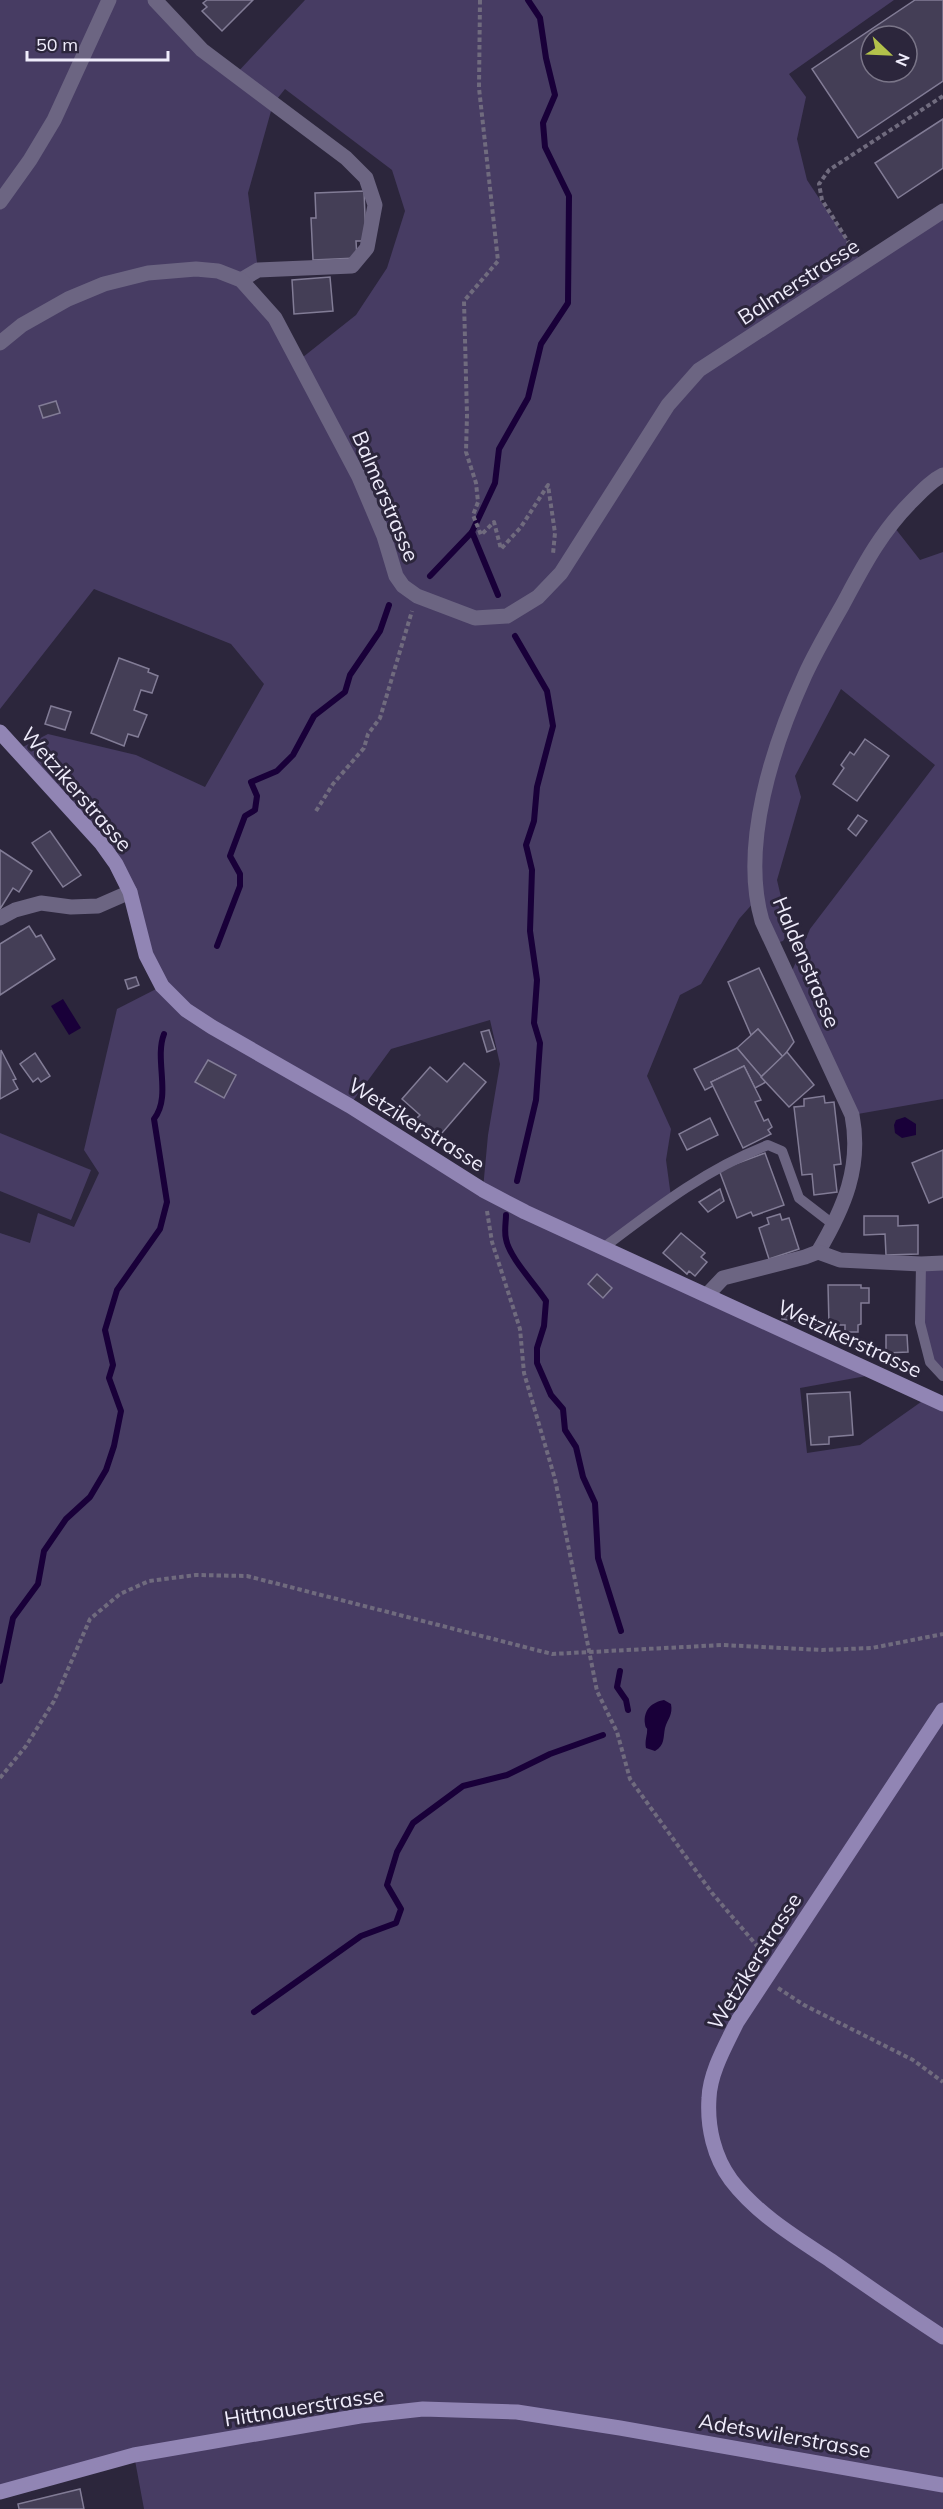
<svg xmlns="http://www.w3.org/2000/svg" width="943" height="2509" viewBox="0 0 943 2509" font-family="Mulish,sans-serif">
	<style>
		.green { fill: #473c63; fill-rule: evenodd }
		.water { fill: #190039 }
		.lines { fill: none; stroke-linecap: round; stroke-linejoin: round }
		.stream { stroke: #190039; stroke-width: 6 }
		.building { fill: #443e56; stroke: #827c96; stroke-width: 1.5; fill-rule: evenodd }
		.path { stroke: #706b7e; stroke-width: 4; stroke-dasharray: 4.5 3; stroke-linecap: butt }
		.lane { stroke: #6c6582; stroke-width: 10 }
		.street { stroke: #6c6582; stroke-width: 15 }
		.secondary { stroke: #9185b4; stroke-width: 15 }
		.labels { text-anchor: middle; dominant-baseline: central; stroke-width: 6; stroke-linejoin: round; paint-order: stroke }
		.street-label { font-size: 21px; fill: #efecfb; stroke: #2c263c }
	</style>
	<rect width="100%" height="100%" fill="#2c263c"/>
	<g class="green">
		<path d="M0,0H155L235,75L305,0H894L789,74L806,97L797,139L807,180L862,263L943,211V475L891,523L920,560L943,552V1099L852,1115L789,978L810,929L935,765L841,689L795,776L801,797L777,880L789,931L783,941L773,944L755,901L739,919L701,984L680,995L647,1076L671,1129L666,1160L671,1197L604,1248L877,1374L800,1388L807,1453L860,1445L928,1397L943,1404V2509H144L134,2455L0,2492V1233L30,1243L38,1213L74,1227L99,1173L84,1150L117,1009L162,986L116,864L17,750L48,734L136,755L205,787L264,684L231,644L94,589L0,709ZM285,89L392,170L405,211L387,268L356,315L298,361L242,279L258,270L248,193L273,104ZM490,1020L500,1064L488,1135L483,1189L350,1105L391,1049Z"/>
		<polygon points="0,1133 91,1170 71,1220 0,1191"/>
		<polygon points="943,1263 943,1376 930,1362 920,1323 921,1265"/>
	</g>
	<g class="water">
		<polygon points="63,999 81,1028 69,1035 51,1006"/>
		<polygon points="905,1117 916,1124 916,1135 902,1138 895,1133 894,1125 896,1120"/>
		<path d="M664,1700L671,1704C673,1715 668,1718 665,1728C663,1738 665,1745 655,1751L646,1748C645,1742 646,1739 647,1733C648,1725 646,1731 645,1724C643,1710 652,1702 664,1700Z"/>
	</g>
	<g class="lines">
		<g class="stream">
			<polyline points="430,576 472,532"/>
			<polyline points="498,595 472,532 495,483 499,449 528,398 541,344 568,303 569,196 545,147 543,123 555,95 546,58 540,18 528,0"/>
			<polyline points="515,636 547,691 553,726 537,787 534,821 526,845 532,870 530,931 537,980 534,1023 540,1043 536,1100 517,1181"/>
			<polyline points="217,946 240,886 240,874 230,856 245,816 255,810 257,796 251,782 277,771 293,755 314,716 345,692 350,675 380,631 389,605"/>
			<path d="M506,1215C506,1222 504,1231 506,1239C509,1257 535,1284 546,1301L544,1326L537,1348V1363L551,1395L563,1409L565,1430L576,1447L583,1477L595,1503L598,1558L621,1631"/>
			<polyline points="620,1671 617,1687 626,1700 628,1710"/>
			<path d="M0,1681L13,1618L38,1584L44,1551L66,1519L90,1497L106,1470L114,1446L121,1411L109,1378L113,1365L105,1330L117,1290L160,1229L167,1202L154,1119C172,1096 154,1060 164,1034"/>
			<polyline points="254,2012 361,1936 396,1923 401,1909 387,1885 397,1852 413,1823 463,1786 507,1775 550,1754 603,1735"/>
		</g>
	</g>
	<g class="building">
		<polygon points="207,0 253,0 222,31 202,11 207,7 203,3"/>
		<path d="M915,0H943V81L858,138L812,69ZM871,36H907V72H871Z"/>
		<polygon points="943,119 943,168 898,198 875,163"/>
		<polygon points="364,191 366,241 356,241 357,258 313,260 311,218 316,218 315,193"/>
		<polygon points="330,277 333,311 294,314 292,280"/>
		<polygon points="56,401 60,413 43,418 39,406"/>
		<polygon points="119,658 149,669 148,672 158,676 152,693 141,690 134,710 147,715 138,737 128,734 124,746 91,733"/>
		<polygon points="51,706 71,712 65,730 45,724"/>
		<polygon points="865,739 889,756 857,801 833,784 844,768 841,765 850,752 854,755"/>
		<polygon points="858,815 867,821 856,836 848,829"/>
		<polygon points="50,831 81,875 63,887 32,843"/>
		<polygon points="0,850 32,871 19,892 13,888 0,909"/>
		<polygon points="29,926 36,937 41,935 55,959 0,995 0,944"/>
		<polygon points="759,968 794,1042 783,1057 758,1029 751,1035 728,982"/>
		<polygon points="136,977 139,985 128,989 125,980"/>
		<polygon points="758,1029 783,1057 761,1077 737,1048"/>
		<polygon points="489,1030 495,1049 487,1052 481,1032"/>
		<polygon points="737,1048 766,1082 755,1088 744,1066 711,1082 713,1086 705,1090 694,1069"/>
		<polygon points="1,1050 16,1079 13,1080 18,1089 0,1099"/>
		<polygon points="787,1052 814,1085 789,1107 761,1077"/>
		<polygon points="35,1053 50,1076 41,1082 38,1078 33,1082 20,1064"/>
		<polygon points="208,1060 236,1075 224,1098 195,1082"/>
		<polygon points="464,1063 486,1082 436,1140 414,1121 420,1115 402,1099 430,1067 447,1082"/>
		<polygon points="744,1066 761,1100 755,1102 764,1121 768,1119 772,1127 768,1130 771,1134 743,1148 711,1082"/>
		<polygon points="824,1096 825,1103 834,1102 841,1164 834,1165 837,1192 814,1195 812,1174 802,1175 794,1107 804,1106 804,1099"/>
		<polygon points="710,1118 718,1135 687,1150 679,1134"/>
		<polygon points="943,1150 943,1197 929,1203 912,1163"/>
		<polygon points="765,1153 784,1205 753,1216 751,1212 737,1218 719,1170"/>
		<polygon points="720,1189 724,1201 708,1212 699,1202"/>
		<polygon points="780,1214 782,1220 789,1218 799,1249 769,1259 759,1228 769,1224 767,1218"/>
		<polygon points="864,1216 898,1216 898,1226 918,1225 918,1254 886,1255 885,1234 864,1235"/>
		<polygon points="681,1233 705,1253 701,1257 707,1262 695,1276 689,1271 687,1274 663,1253"/>
		<polygon points="597,1274 612,1288 603,1298 588,1284"/>
		<polygon points="828,1285 861,1285 861,1288 869,1288 869,1303 861,1303 861,1324 858,1325 858,1332 845,1332 845,1325 829,1325"/>
		<polygon points="783,1315 822,1320 821,1325 782,1319"/>
		<polygon points="886,1335 907,1335 908,1352 886,1353"/>
		<polygon points="850,1392 853,1435 829,1437 829,1444 811,1445 807,1394"/>
		<polygon points="80,2489 84,2509 19,2509 18,2504"/>
	</g>
	<g class="lines">
		<g class="path">
			<polyline points="480,0 479,88 498,261 464,301 467,415 466,452 476,483 478,502 473,515 481,535 494,522 501,549 521,527 548,485 555,533 553,554"/>
			<polyline points="854,251 822,200 819,184 829,170 943,96"/>
			<polyline points="316,811 333,784 364,748 368,734 380,718 412,611"/>
			<polyline points="487,1211 492,1242 520,1329 524,1373 555,1479 597,1691 617,1732 630,1779 712,1893 764,1954"/>
			<polyline points="0,1778 26,1746 54,1701 90,1619 120,1594 149,1581 196,1575 247,1576 552,1654 722,1645 822,1650 872,1648 943,1634"/>
			<polyline points="778,1988 804,2005 913,2060 943,2082"/>
		</g>
		<g class="lane">
			<path d="M603,1248C656,1208 706,1169 768,1145L782,1151L799,1198L834,1225"/>
			<polyline points="921,1264 920,1323 930,1362 943,1376"/>
		</g>
		<g class="street">
			<polyline points="155,0 202,50 346,158 366,178 375,205 367,248 352,266 258,270 241,280"/>
			<polyline points="0,202 30,160 54,120 109,0"/>
			<polyline points="0,343 22,325 68,299 104,284 148,273 196,269 218,271 241,280 275,318 359,477 384,536 396,576 403,586 417,596 475,618 507,616 538,597 561,573 668,405 699,370 943,211"/>
			<polyline points="0,918 15,910 41,903 71,907 98,906 130,892"/>
			<path d="M818,1252C844,1208 862,1167 852,1115L762,921C740,845 773,745 805,675C816,651 829,629 842,606C863,567 880,533 912,501C922,491 931,481 943,475"/>
			<polyline points="707,1295 723,1278 805,1257 818,1252 840,1260 921,1264 943,1263"/>
		</g>
		<g class="secondary">
			<polyline points="0,732 101,843 116,864 130,892 146,955 162,986 186,1010 212,1027 350,1106 483,1190 525,1212 943,1404"/>
			<path d="M943,1710L737,2022C726,2045 710,2072 709,2098C707,2127 714,2157 731,2180C757,2214 795,2237 830,2260C867,2286 905,2312 943,2337"/>
			<polyline points="0,2492 134,2455 360,2416 423,2409 517,2412 620,2428 943,2485"/>
		</g>
	</g>
	<g class="labels">
		<g class="street-label">
			<text transform="translate(798 281) rotate(-33)">Balmerstrasse</text>
			<text transform="translate(386 496) rotate(67)">Balmerstrasse</text>
			<text transform="translate(77 789) rotate(49)">Wetzikerstrasse</text>
			<text transform="translate(807 962) rotate(67)">Haldenstrasse</text>
			<text transform="translate(417 1124) rotate(32)">Wetzikerstrasse</text>
			<text transform="translate(850 1338) rotate(25)">Wetzikerstrasse</text>
			<text transform="translate(754 1961) rotate(-58)">Wetzikerstrasse</text>
			<text transform="translate(304 2406) rotate(-9)">Hittnauerstrasse</text>
			<text transform="translate(785 2435) rotate(10)">Adetswilerstrasse</text>
		</g>
	</g>
	<g transform="translate(889 54) rotate(113)"><circle r="28" fill="#2c263c" stroke="#7a7588" stroke-width="1.5"/>
	<path d="M0-4.5L10 22L0 15L-10 22Z" fill="#b3c24b"/>
	<text y="-9" font-size="16" font-weight="bold" text-anchor="middle" fill="#efecfb">N</text>
	</g>
	<path d="M27 51v9h141v-9" fill="none" stroke="#efecfb" stroke-width="3"/>
	<text x="36" y="51" font-size="18" fill="#efecfb" stroke="#2c263c" stroke-width="4.5" paint-order="stroke">50 m</text>
</svg>
